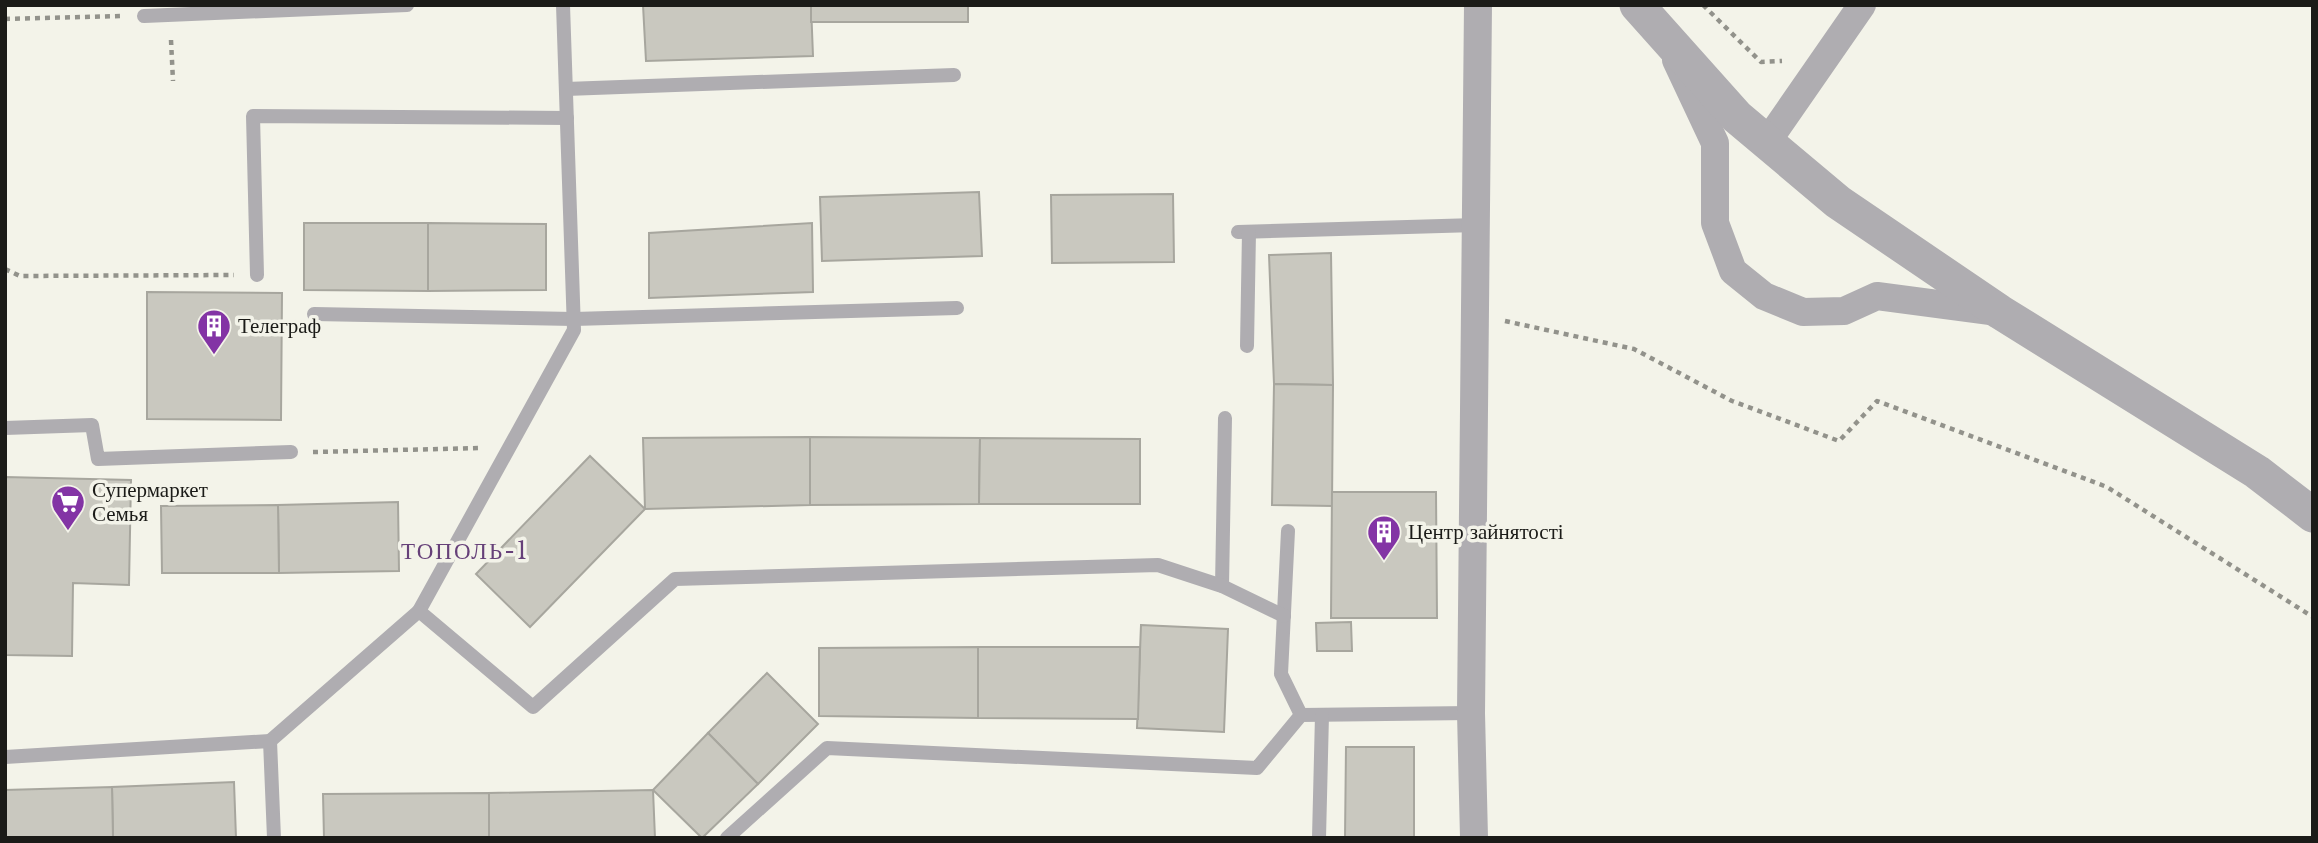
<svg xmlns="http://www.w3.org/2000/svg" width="2318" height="843" viewBox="0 0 2318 843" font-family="'Libre Baskerville',serif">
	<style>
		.building { fill: #c9c8bf; stroke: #a7a69e; stroke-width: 2 }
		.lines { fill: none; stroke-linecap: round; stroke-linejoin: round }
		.path { stroke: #92928b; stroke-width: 4.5; stroke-dasharray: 5 5; stroke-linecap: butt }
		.service { stroke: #afadb1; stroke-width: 14 }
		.minor { stroke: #afadb1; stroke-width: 28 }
		.tertiary { stroke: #afadb1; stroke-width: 35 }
		.labels { text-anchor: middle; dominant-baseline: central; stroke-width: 7; stroke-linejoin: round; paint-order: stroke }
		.poi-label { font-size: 21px; fill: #1b1b18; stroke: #f3f3e9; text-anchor: start }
		.neighbourhood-label { font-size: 23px; letter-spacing: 2px; fill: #664079; stroke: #f3f3e9 }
	</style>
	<rect width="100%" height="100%" fill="#f3f3e9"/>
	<g class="building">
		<polygon points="643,5 811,5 813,56 646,61"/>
		<rect x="811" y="5" width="157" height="17"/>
		<polygon points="979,192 982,256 822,261 820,197"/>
		<polygon points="1173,194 1174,262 1052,263 1051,195"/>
		<polygon points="304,223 428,223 428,291 304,290"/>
		<polygon points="428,223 546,224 546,290 428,291"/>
		<polygon points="812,223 813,292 649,298 649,233"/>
		<polygon points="1331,253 1333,385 1274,384 1269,255"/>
		<polygon points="147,292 282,293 281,420 147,419"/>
		<polygon points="1274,384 1333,385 1332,506 1272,505"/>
		<polygon points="810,437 810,505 645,509 643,438"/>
		<polygon points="810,437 980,438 979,504 810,505"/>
		<polygon points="980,438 1140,439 1140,504 979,504"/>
		<polygon points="590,456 645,509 530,627 476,574"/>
		<polygon points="5,477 131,480 129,585 73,583 72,656 5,655"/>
		<polygon points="1332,492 1436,492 1437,618 1331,618"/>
		<polygon points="398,502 399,571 279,573 278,505"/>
		<polygon points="278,505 279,573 162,573 161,506"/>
		<polygon points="1351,622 1352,651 1317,651 1316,623"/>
		<polygon points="1141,625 1228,629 1224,732 1137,728"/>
		<polygon points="978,647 978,718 819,716 819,648"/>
		<polygon points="978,647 1140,647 1138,719 978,718"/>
		<polygon points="767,673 818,724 758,784 708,733"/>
		<polygon points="708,733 758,784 702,838 653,790"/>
		<polygon points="1346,747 1414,747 1414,838 1345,838"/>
		<polygon points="234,782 236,838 113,838 112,787"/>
		<polygon points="112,787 113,838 5,838 5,790"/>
		<polygon points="653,790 655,838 489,838 489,793"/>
		<polygon points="489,793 489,838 324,838 323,794"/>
	</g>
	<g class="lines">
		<g class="path">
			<polyline points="1703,5 1761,62 1782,61"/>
			<polyline points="5,19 122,16"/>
			<polyline points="171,40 173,81"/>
			<polyline points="5,269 20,276 234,275"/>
			<polyline points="1505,321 1634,349 1732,401 1839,441 1877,401 2107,487 2313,617"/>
			<polyline points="313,452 482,448"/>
		</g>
		<g class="service">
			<polyline points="144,16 407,5"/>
			<polyline points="566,89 954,75"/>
			<polyline points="1238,232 1476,225"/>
			<polyline points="257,275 253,116 567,118"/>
			<polyline points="314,314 574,319 957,308"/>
			<polyline points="1247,346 1249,232"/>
			<polyline points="5,428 92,425 98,459 291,452"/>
			<polyline points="1288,531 1281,674 1301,715"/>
			<polyline points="1222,586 1225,418"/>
			<polyline points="419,611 574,330 563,5"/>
			<polyline points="270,741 419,611 533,707 675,579 1158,565 1222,586 1284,616"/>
			<polyline points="5,757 270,741 274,838"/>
			<polyline points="727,838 827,748 1257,768 1301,715 1471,713"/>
			<polyline points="1319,838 1322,715"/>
		</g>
		<g class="minor">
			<polyline points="1676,60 1715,143 1715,223 1733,271 1764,296 1803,312 1844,311 1877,296 1998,312"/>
			<polyline points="1767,142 1862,5"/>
			<polyline points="1474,838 1471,713 1478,5"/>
		</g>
		<polyline class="tertiary" points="1637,5 1737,117 1838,202 2000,312 2257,472 2313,515"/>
	</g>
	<defs>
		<g id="building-pin" transform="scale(1.75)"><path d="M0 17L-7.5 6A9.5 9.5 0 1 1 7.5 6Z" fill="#8334a5" stroke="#f3f3e9"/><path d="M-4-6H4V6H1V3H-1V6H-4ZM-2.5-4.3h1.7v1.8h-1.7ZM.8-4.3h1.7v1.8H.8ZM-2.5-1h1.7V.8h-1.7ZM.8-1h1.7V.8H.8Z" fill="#fff"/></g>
		<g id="supermarket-pin" transform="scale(1.75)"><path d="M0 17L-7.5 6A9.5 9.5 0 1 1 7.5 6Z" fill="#8334a5" stroke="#f3f3e9"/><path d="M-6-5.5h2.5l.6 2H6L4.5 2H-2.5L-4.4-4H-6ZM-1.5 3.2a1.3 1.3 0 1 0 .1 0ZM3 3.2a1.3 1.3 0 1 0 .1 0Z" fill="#fff"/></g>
	</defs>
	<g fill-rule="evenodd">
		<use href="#building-pin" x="214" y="326"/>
		<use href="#supermarket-pin" x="68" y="502"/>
		<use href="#building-pin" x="1384" y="532"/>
	</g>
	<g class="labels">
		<g class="poi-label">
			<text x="238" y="326">Телеграф</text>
			<text x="92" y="490">Супермаркет<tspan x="92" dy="24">Семья</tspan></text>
			<text x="1408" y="532">Центр зайнятості</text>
		</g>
		<g class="neighbourhood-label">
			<text x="465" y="551">ТОПОЛЬ-1</text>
		</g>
	</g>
	<rect width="2318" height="843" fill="none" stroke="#1b1b18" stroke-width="14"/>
</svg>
